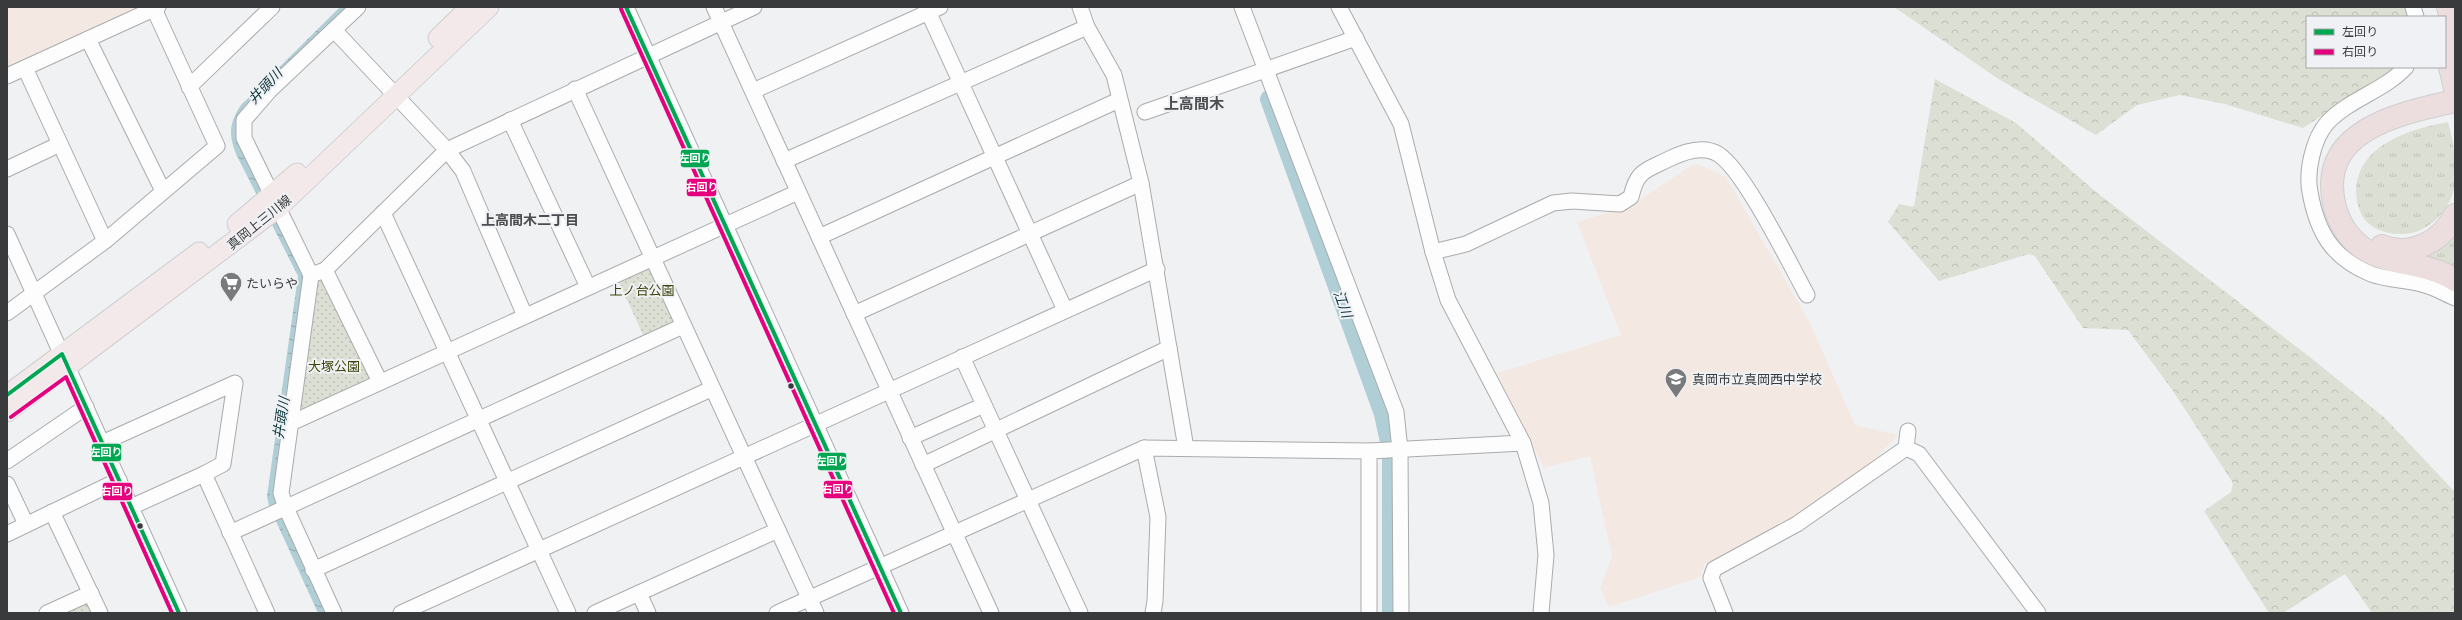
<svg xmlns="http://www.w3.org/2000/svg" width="2462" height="620" viewBox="0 0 2462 620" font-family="Cabin,'Noto Sans JP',sans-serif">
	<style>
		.education { fill: #f4e9e2 }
		.grass { fill: url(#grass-tufts) }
		.forest { fill: url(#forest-crowns) }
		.park { fill: url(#park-dots) }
		.water { fill: url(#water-ripples) }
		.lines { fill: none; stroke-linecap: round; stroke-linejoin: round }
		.river { stroke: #afced5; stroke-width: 18 }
		.minor-casing { stroke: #aaabad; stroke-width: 17 }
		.major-casing { stroke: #cecfd0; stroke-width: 21 }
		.highway-casing { stroke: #cecfd0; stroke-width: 24 }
		.minor { stroke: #fdfdfd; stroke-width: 15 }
		.major { stroke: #f3e9ea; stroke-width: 19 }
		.highway { stroke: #ecdddf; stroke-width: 22 }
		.bus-1-casing { stroke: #eff1f4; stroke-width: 7 }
		.bus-2-casing { stroke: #eff1f4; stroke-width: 7 }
		.bus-1 { stroke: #00a651; stroke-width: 4 }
		.bus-2 { stroke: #e5007d; stroke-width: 4 }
		.bus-dot { fill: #393a3b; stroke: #eff1f4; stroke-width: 1.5 }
		.labels { text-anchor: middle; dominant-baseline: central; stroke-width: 4; stroke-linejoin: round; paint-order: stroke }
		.street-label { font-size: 13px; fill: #393a3b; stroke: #eff1f4 }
		.poi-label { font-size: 13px; fill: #393a3b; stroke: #eff1f4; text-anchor: start }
		.park-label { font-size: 13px; fill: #3e4409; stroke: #eff1f4 }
		.water-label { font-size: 14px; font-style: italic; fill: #07333a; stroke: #eff1f4 }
		.neighbourhood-label { font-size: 14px; font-weight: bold; fill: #4b4d4e; stroke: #eff1f4 }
		.quarter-label { font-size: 15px; font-weight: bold; fill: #4b4d4e; stroke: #eff1f4 }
		.line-badge { stroke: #eff1f4; stroke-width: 1.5 }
		.badge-label { font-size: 11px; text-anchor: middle; font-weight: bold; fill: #fff }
	</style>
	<defs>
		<pattern id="grass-tufts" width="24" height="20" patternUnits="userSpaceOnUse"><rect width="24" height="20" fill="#dcdfd3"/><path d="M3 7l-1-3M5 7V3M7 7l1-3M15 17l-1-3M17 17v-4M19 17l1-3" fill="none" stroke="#bec0b6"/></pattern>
		<pattern id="forest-crowns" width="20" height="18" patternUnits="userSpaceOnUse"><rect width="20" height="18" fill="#dcdfd3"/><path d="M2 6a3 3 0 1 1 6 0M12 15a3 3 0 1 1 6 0" fill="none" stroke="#bec0b6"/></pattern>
		<pattern id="park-dots" width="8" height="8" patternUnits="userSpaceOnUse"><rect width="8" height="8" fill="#dcdfd3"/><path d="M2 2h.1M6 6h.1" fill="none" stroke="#bec0b6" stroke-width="1.8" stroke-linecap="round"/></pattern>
		<pattern id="water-ripples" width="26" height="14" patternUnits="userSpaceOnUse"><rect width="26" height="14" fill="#afced5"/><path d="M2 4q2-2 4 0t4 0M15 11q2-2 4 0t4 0" fill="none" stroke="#8fa8ae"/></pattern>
	</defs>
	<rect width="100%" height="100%" fill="#f0f1f3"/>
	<g class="education">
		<polygon points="7,7 149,7 7,72"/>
		<polygon points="1695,163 1726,177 1810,323 1855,425 1898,435 1864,470 1763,538 1704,564 1701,577 1609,607 1600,589 1612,556 1590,456 1544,468 1497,373 1621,335 1577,222 1632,205"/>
	</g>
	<g class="grass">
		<path d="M2448,122C2453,141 2458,165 2455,185C2450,211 2428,234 2402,234C2390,234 2376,231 2368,223C2359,214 2356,201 2356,190C2358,144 2411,129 2448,122Z"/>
		<polygon points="2455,232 2455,270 2422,256"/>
	</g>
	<g class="forest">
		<polygon points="1894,7 2412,7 2409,17 2307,17 2307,67 2396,67 2303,128 2225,104 2180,95 2137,105 2096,135 2000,80"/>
		<polygon points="1935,79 2016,123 2096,192 2311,358 2385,418 2455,492 2455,613 2372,613 2345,574 2283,613 2269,613 2204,511 2231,492 2233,483 2171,388 2128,330 2083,328 2035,256 2029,254 1939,281 1888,222 1899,204 1914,207"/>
	</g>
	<g class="park">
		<polygon points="645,266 653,269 674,319 670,326 645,339 617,278"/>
		<polygon points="319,277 327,282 371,377 368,384 304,411 298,405 314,285"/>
		<polygon points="91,593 100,613 49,613"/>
	</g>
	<path class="water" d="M340,7H349L241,119L303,278L275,498L326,613H318L269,506L267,496L298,276L237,156C228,135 229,123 241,105Z"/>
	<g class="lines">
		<polyline class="river" points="1269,99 1383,414 1391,451 1391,613"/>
		<g class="minor-casing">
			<g id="minor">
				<polyline points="626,7 901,613"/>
				<polyline points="714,7 991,613"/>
				<polyline points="926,7 1065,310"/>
				<polyline points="1080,7 1087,27 1114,75 1141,183 1186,448"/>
				<polyline points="1242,7 1396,412 1400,450 1401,613"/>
				<polyline points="1339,7 1401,124 1433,252 1448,300 1523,443 1541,503 1546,555 1541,613"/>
				<polyline points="2413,7 2416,17"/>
				<polyline points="334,30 447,150 463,171 525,316"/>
				<polyline points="88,39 163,191"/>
				<path d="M2406,67C2384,91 2349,99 2327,123C2313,139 2306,172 2310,192C2317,232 2332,258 2371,274C2389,281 2410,279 2428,286C2437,289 2446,294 2455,298"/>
				<polyline points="25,68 105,241"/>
				<polyline points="7,76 158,7"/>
				<polyline points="189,87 272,7"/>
				<polyline points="575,89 816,613"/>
				<polyline points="753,91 940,7"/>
				<polyline points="1145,112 1356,38"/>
				<polyline points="510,120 588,287"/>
				<polyline points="784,161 1087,27"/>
				<polyline points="7,169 60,144"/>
				<polyline points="383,213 568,613"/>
				<polyline points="7,234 179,613"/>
				<polyline points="819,237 1119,100"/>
				<path d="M1433,252L1466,244L1553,203L1572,201L1620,204L1631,197C1637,170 1645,171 1669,159C1683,152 1703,145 1718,154C1744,170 1790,264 1807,295"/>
				<polyline points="325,270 380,382"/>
				<polyline points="311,275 325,270 447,150 754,7"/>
				<polyline points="7,313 105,241 217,146 154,9"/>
				<polyline points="854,314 1141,183"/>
				<polyline points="962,357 1080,613"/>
				<polyline points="291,423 798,192"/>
				<polyline points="910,438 984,405"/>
				<polyline points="102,443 235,383 223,464 204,474 267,613"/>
				<polyline points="1144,448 1158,517 1155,601 1153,613"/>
				<polyline points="1906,448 1919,454 2038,613"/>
				<polyline points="7,461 86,407"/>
				<polyline points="923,465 1169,348"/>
				<polyline points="7,484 26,524"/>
				<polyline points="131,507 204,474"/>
				<polyline points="52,512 100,613"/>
				<polyline points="230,533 683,326"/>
				<polyline points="7,534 119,480"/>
				<polyline points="313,570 711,389"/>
				<polyline points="639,593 648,613"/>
				<polyline points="47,613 91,593"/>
				<polyline points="334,613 286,508 281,493 311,275 244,138 244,120 270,90 358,7"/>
				<polyline points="401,613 1157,269"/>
				<polyline points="595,613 778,530"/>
				<polyline points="777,613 1144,448 1369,451 1523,443"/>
				<polyline points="1369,613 1369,451"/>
				<polyline points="1725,613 1711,578 1714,569 1797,524 1906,448 1908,431"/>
			</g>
		</g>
		<g class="major-casing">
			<g id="major">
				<polyline points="438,38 470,7"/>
				<polyline points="237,224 297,173"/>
				<polyline points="7,395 199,252"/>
				<polyline points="7,412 278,208 489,7"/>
			</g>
		</g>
		<g class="highway-casing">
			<g id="highway">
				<polyline points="2448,7 2455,36"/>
				<polyline points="2445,47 2455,88"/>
				<path d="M2455,101C2402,113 2318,129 2334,203C2338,222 2349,240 2366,250C2393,266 2428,262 2455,280"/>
				<path d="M2382,246C2411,258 2442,241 2455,215"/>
			</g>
		</g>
		<use href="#minor" class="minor"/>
		<use href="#major" class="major"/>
		<use href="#highway" class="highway"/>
		<g class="bus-1-casing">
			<g id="bus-1">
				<polyline points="626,7 901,613"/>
				<polyline points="7,395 62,354 179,613"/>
			</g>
		</g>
		<g class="bus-2-casing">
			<g id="bus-2">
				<polyline points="621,9 894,613"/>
				<polyline points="11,417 66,377 172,613"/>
			</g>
		</g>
		<use href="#bus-1" class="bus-1"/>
		<use href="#bus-2" class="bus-2"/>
	</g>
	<defs>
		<g id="supermarket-pin" transform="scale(1.15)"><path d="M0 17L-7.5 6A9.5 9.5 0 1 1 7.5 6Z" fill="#797a7b" stroke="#eff1f4"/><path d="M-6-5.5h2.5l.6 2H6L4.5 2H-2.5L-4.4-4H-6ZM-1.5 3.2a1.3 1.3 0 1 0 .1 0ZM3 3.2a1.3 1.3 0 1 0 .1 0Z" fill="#fff"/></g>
		<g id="school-pin" transform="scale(1.15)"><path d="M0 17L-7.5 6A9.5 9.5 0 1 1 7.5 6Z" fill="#797a7b" stroke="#eff1f4"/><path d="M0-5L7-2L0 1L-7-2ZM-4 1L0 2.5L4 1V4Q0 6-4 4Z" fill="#fff"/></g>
	</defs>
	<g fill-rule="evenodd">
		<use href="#supermarket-pin" x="231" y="283"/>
		<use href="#school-pin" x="1676" y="379"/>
	</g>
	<g class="bus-dot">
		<circle cx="791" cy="386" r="3.5"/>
		<circle cx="140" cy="526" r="3.5"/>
	</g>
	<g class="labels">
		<g class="street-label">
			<text transform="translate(259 222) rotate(-39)">真岡上三川線</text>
		</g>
		<g class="poi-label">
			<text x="246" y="283">たいらや</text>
			<text x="1692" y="379">真岡市立真岡西中学校</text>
		</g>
		<g class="park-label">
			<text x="642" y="290">上ノ台公園</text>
			<text x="334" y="366">大塚公園</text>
		</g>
		<g class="water-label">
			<text transform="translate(265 86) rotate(-47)">井頭川</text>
			<text transform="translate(1343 304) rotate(70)">江川</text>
			<text transform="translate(281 418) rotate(-81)">井頭川</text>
		</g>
		<g class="neighbourhood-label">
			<text x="530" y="220">上高間木二丁目</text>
		</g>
		<g class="quarter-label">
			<text x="1194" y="104">上高間木</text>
		</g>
	</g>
	<g class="line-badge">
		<rect x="680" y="149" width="30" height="19" rx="4" fill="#00a651"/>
		<rect x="686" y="178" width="31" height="19" rx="4" fill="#e5007d"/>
		<rect x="91" y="443" width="31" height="19" rx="4" fill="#00a651"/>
		<rect x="817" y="452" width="30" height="19" rx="4" fill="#00a651"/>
		<rect x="823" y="480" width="30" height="19" rx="4" fill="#e5007d"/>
		<rect x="102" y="482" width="31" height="19" rx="4" fill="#e5007d"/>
	</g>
	<g class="badge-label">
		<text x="695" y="162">左回り</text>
		<text x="702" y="191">右回り</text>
		<text x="106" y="456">左回り</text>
		<text x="832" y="465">左回り</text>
		<text x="838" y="493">右回り</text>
		<text x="117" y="495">右回り</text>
	</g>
	<rect width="2462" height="620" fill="none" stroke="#393a3b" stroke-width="16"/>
	<rect x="2306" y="16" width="140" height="52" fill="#eff1f4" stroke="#a6a8aa"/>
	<rect x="2314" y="29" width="20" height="6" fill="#00a651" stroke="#a6a8aa"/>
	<text x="2342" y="36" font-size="12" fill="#393a3b">左回り</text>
	<rect x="2314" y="49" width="20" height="6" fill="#e5007d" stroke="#a6a8aa"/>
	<text x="2342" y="56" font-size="12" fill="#393a3b">右回り</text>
</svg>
